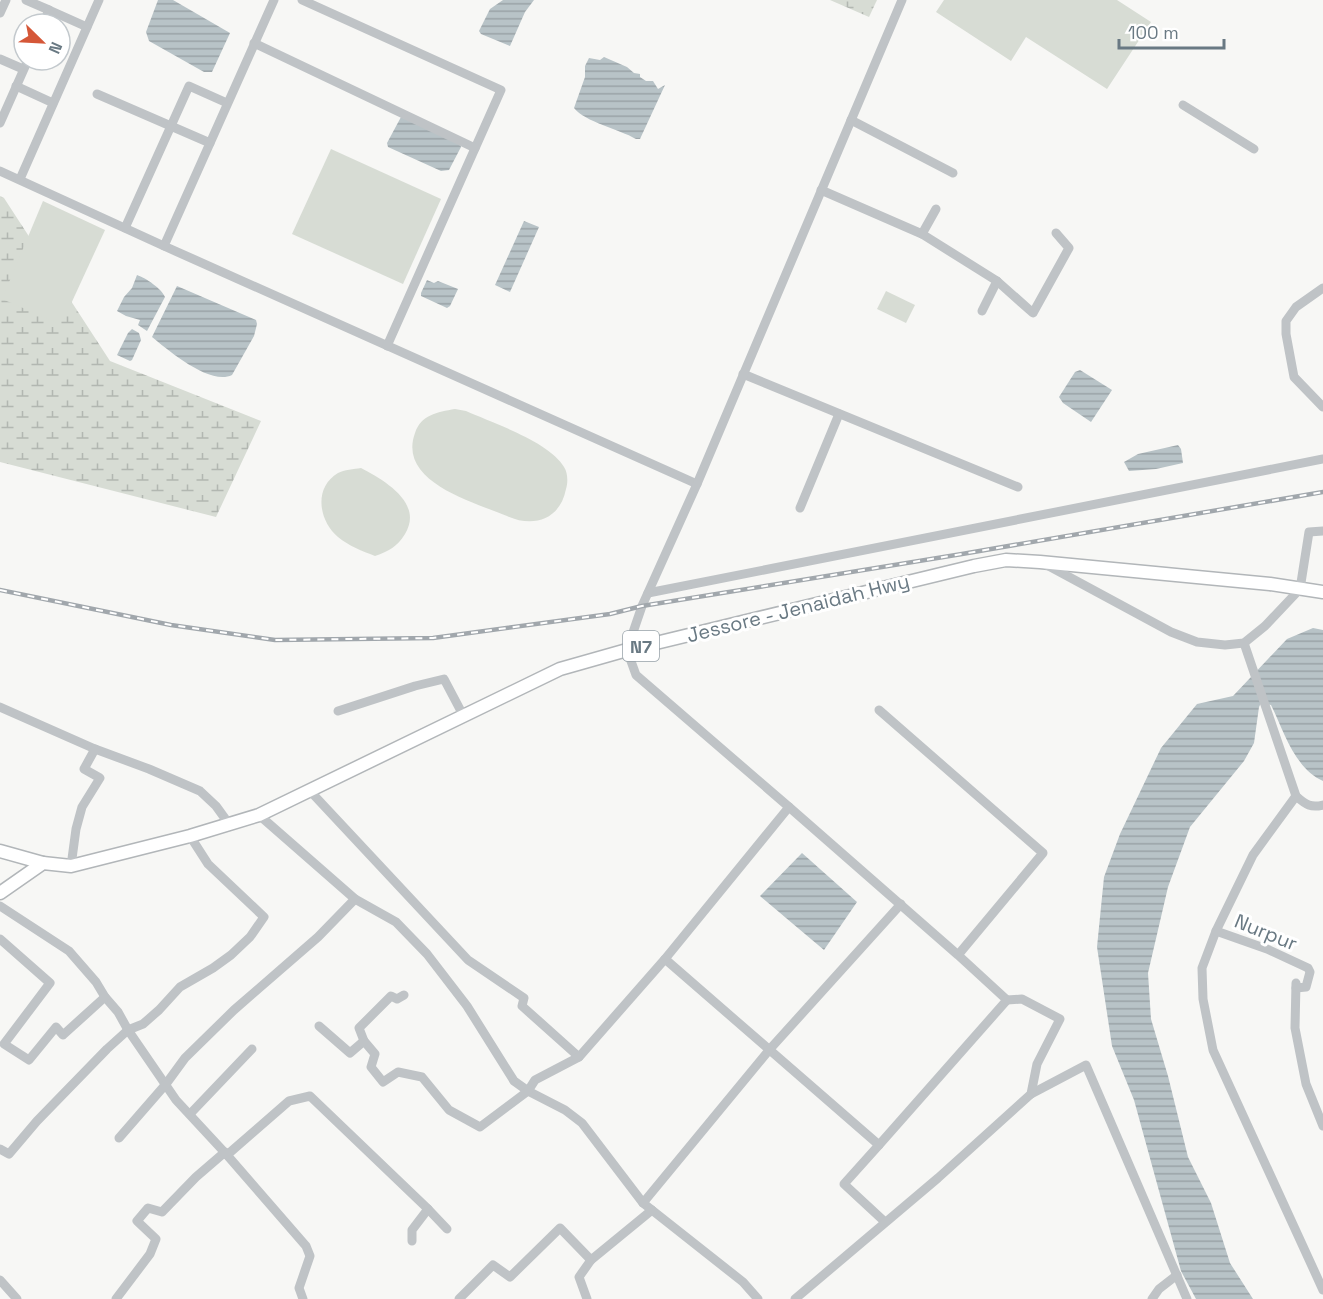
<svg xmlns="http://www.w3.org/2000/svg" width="1323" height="1299" viewBox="0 0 1323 1299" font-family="'Space Grotesk',sans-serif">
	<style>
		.wetland { fill: url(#wetland-marsh) }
		.green { fill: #d7dcd4 }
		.water { fill: url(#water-rules) }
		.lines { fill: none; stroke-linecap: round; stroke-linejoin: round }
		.highway-casing { stroke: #b2b6b9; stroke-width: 15 }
		.minor { stroke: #bfc3c6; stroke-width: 9 }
		.highway { stroke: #fff; stroke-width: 12 }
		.rail-casing { stroke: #a1a7ac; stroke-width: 4.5 }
		.rail { stroke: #fff; stroke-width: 2; stroke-dasharray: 7; stroke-linecap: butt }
		.labels { text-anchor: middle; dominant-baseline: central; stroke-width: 6; stroke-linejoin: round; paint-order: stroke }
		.shield { fill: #fff; stroke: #96a1a8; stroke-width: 1.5 }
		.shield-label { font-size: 18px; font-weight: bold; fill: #697983 }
		.street-label { font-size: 20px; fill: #697983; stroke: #fff }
	</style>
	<defs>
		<pattern id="wetland-marsh" width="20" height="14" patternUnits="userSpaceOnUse" patternTransform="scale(1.5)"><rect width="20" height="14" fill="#d7dcd4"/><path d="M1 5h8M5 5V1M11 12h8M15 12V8" fill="none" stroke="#b2b7b1"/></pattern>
		<pattern id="water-rules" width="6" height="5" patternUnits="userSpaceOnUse" patternTransform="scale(1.5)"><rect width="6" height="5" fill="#b8c3c7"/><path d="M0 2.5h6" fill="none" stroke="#9aa3a7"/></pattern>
	</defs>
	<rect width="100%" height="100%" fill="#f7f7f5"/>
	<g class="wetland">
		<polygon points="830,0 877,0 869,17"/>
		<polygon points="0,196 4,198 110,361 261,421 216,517 0,462"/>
	</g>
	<g class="green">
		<polygon points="944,0 1117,0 1151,22 1107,89 1026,37 1011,61 936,12"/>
		<polygon points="331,149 441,199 403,284 292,234"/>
		<polygon points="43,201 105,230 64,319 58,323 2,299"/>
		<polygon points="886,291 915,305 906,323 877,309"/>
		<path d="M455,409L466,411C493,423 550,442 564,467C568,473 568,483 566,489C560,520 533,528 507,516C474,502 397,482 415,433C421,415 437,412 455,409Z"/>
		<path d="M361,468C384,480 424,503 405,534C397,547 389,551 375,556C362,551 349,546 338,537C319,521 313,488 338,473C344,470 354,469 361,468Z"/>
	</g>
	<g class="water">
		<polygon points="158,0 173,0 230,33 212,72 204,72 149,41 146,32"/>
		<polygon points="503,0 534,0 525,12 510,46 481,34 479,31 490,9"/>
		<path d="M604,57L627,67L634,73L640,74V77L646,81H653L658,89L665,85L640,139H636C619,129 585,122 574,108L585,77V66L589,58L600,60Z"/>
		<polygon points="401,117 460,144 461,147 449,170 441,171 388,147 387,143"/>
		<polygon points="524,221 539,227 510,292 495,285"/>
		<path d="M137,275C146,278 162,289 165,297L147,331L138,325L140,320L126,316L117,311L124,297L132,288Z"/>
		<polygon points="427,280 434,283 438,281 458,289 450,306 447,308 421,296 421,293"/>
		<path d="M177,286L256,320L257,324L254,336L232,375C210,386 168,350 152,337Z"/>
		<polygon points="132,329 139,333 141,340 132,360 130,361 117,355 128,333"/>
		<polygon points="1080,370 1112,390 1091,422 1063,403 1059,397 1075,372"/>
		<polygon points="1178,445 1181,449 1183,463 1156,469 1129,471 1124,462 1138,454"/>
		<path d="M1313,628L1323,630V781C1294,768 1284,731 1271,705L1261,703L1259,707L1254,743L1244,761L1190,827L1168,887L1148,973L1151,1019L1168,1076L1188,1157L1211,1203L1230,1263L1253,1299H1196L1181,1271L1134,1100L1112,1046L1097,947L1104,877L1120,834L1161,748L1197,704L1233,696L1287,639Z"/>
		<polygon points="802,853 857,902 824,950 760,896"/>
	</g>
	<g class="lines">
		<g class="highway-casing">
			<g id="highway">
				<polyline points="0,851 43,863"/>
				<polyline points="0,893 43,863 71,866 190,836 259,815 560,669 627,650 974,566 1006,560 1040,562 1270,584 1323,592"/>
			</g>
		</g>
		<g class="minor">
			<polyline points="26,0 49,10 43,24"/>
			<polyline points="274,0 164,246 697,484"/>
			<polyline points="302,0 501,90 387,346"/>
			<polyline points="49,10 87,27"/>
			<polyline points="0,13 6,0"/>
			<polyline points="254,43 475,148"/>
			<polyline points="0,59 23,69"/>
			<polyline points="16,86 53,103"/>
			<polyline points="97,94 210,143"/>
			<polyline points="1183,105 1254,149"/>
			<polyline points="851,120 953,173"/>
			<polyline points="0,123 28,60"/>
			<polyline points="0,171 164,246"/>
			<polyline points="20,179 99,0"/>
			<polyline points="821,190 922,234"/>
			<polyline points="936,209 922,234 997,281 1033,313 1069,248 1056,233"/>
			<polyline points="125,228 189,86 227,103"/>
			<polyline points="1323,288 1296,307 1286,321 1286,334 1294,377 1323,407"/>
			<polyline points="982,311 997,281"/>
			<polyline points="743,374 1018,487"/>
			<polyline points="800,508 839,414"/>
			<polyline points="1045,564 1171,632 1197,642 1225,645 1244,643 1265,626 1300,589 1309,532 1323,531"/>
			<polyline points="648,593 1323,459"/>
			<path d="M1244,643L1296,796C1306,805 1311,808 1323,805"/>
			<polyline points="0,707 95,749 149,769 200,791 216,806 229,824"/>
			<polyline points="879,710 1043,853 958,955 789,807 665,959 879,1145 1007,1000 958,955"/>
			<polyline points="338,711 415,686 444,679 463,715"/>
			<polyline points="311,792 468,960 524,998 522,1006 579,1057 665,959"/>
			<polyline points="1296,796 1253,855 1216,931 1202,968 1203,999 1213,1050 1323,1290"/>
			<polyline points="789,807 636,675 627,650 642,606 697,484 902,0"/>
			<polyline points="259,815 355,899 396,922 427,954 467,1006 514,1081 528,1091 565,1110 582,1123 643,1203 743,1282 758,1299"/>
			<polyline points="71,866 76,829 82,807 100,778 84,769 95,749"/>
			<polyline points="0,906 69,951 96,982 105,997 118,1012 128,1030 176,1100 227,1155 306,1246 310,1256 299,1288 303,1299"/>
			<polyline points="1216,931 1267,949 1308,968 1310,972 1306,987 1296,988"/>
			<polyline points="0,939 50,983 4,1044 29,1060 56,1027 63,1035 105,997"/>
			<polyline points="1296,983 1295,1028 1306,1084 1323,1126"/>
			<polyline points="319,1026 350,1053 364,1041 375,1054 371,1067 383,1082 398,1072 422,1077 449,1110 480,1127 528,1091 535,1080 579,1057"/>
			<polyline points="364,1041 359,1028 391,996 397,999 404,995"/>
			<polyline points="1031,1094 1086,1065 1187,1299"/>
			<polyline points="190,1114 252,1049"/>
			<polyline points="119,1138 166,1084 185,1058 234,1010 318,937 355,899"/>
			<polyline points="879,1145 844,1184 885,1222"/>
			<polyline points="0,1149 9,1154 37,1121 107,1049 128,1030 143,1024 159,1010 180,987 213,968 231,955 250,937 264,917 208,864 190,836"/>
			<polyline points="227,1155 289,1101 310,1096 428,1209 412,1230 412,1241"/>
			<polyline points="643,1203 770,1049 901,904"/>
			<polyline points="428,1209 447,1229"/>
			<polyline points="0,1280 17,1299"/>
			<polyline points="116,1299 150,1254 156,1239 137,1221 148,1208 162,1212 196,1177 225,1152"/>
			<polyline points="459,1299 493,1265 510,1277 560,1228 591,1260 652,1210"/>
			<polyline points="587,1299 579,1277 591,1260"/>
			<polyline points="795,1299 938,1178 1031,1094 1037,1064 1060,1019 1022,999 1007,1000"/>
			<polyline points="1152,1299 1159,1289 1177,1275"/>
		</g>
		<use href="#highway" class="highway"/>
		<g class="rail-casing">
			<polyline id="rail" points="0,590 171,625 275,640 433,638 610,614 642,606 962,554 1323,492"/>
		</g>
		<use href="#rail" class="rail"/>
	</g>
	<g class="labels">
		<rect class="shield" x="623" y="631" width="36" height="30" rx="4.5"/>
		<g class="shield-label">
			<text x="641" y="646">N7</text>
		</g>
		<g class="street-label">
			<text transform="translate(798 608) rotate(-14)">Jessore - Jenaidah Hwy</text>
			<text transform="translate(1266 932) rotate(22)">Nurpur</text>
		</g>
	</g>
	<g transform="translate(42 42) rotate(114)"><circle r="28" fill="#ffffff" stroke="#c3c9cd" stroke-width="1.5"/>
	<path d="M0-4.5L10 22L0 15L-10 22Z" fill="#d55738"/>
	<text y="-9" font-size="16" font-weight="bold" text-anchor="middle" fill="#697983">N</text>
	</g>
	<path d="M1119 39v9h105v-9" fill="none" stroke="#697983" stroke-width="3"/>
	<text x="1128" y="39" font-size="18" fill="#697983" stroke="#ffffff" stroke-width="4.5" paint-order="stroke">100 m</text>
</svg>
